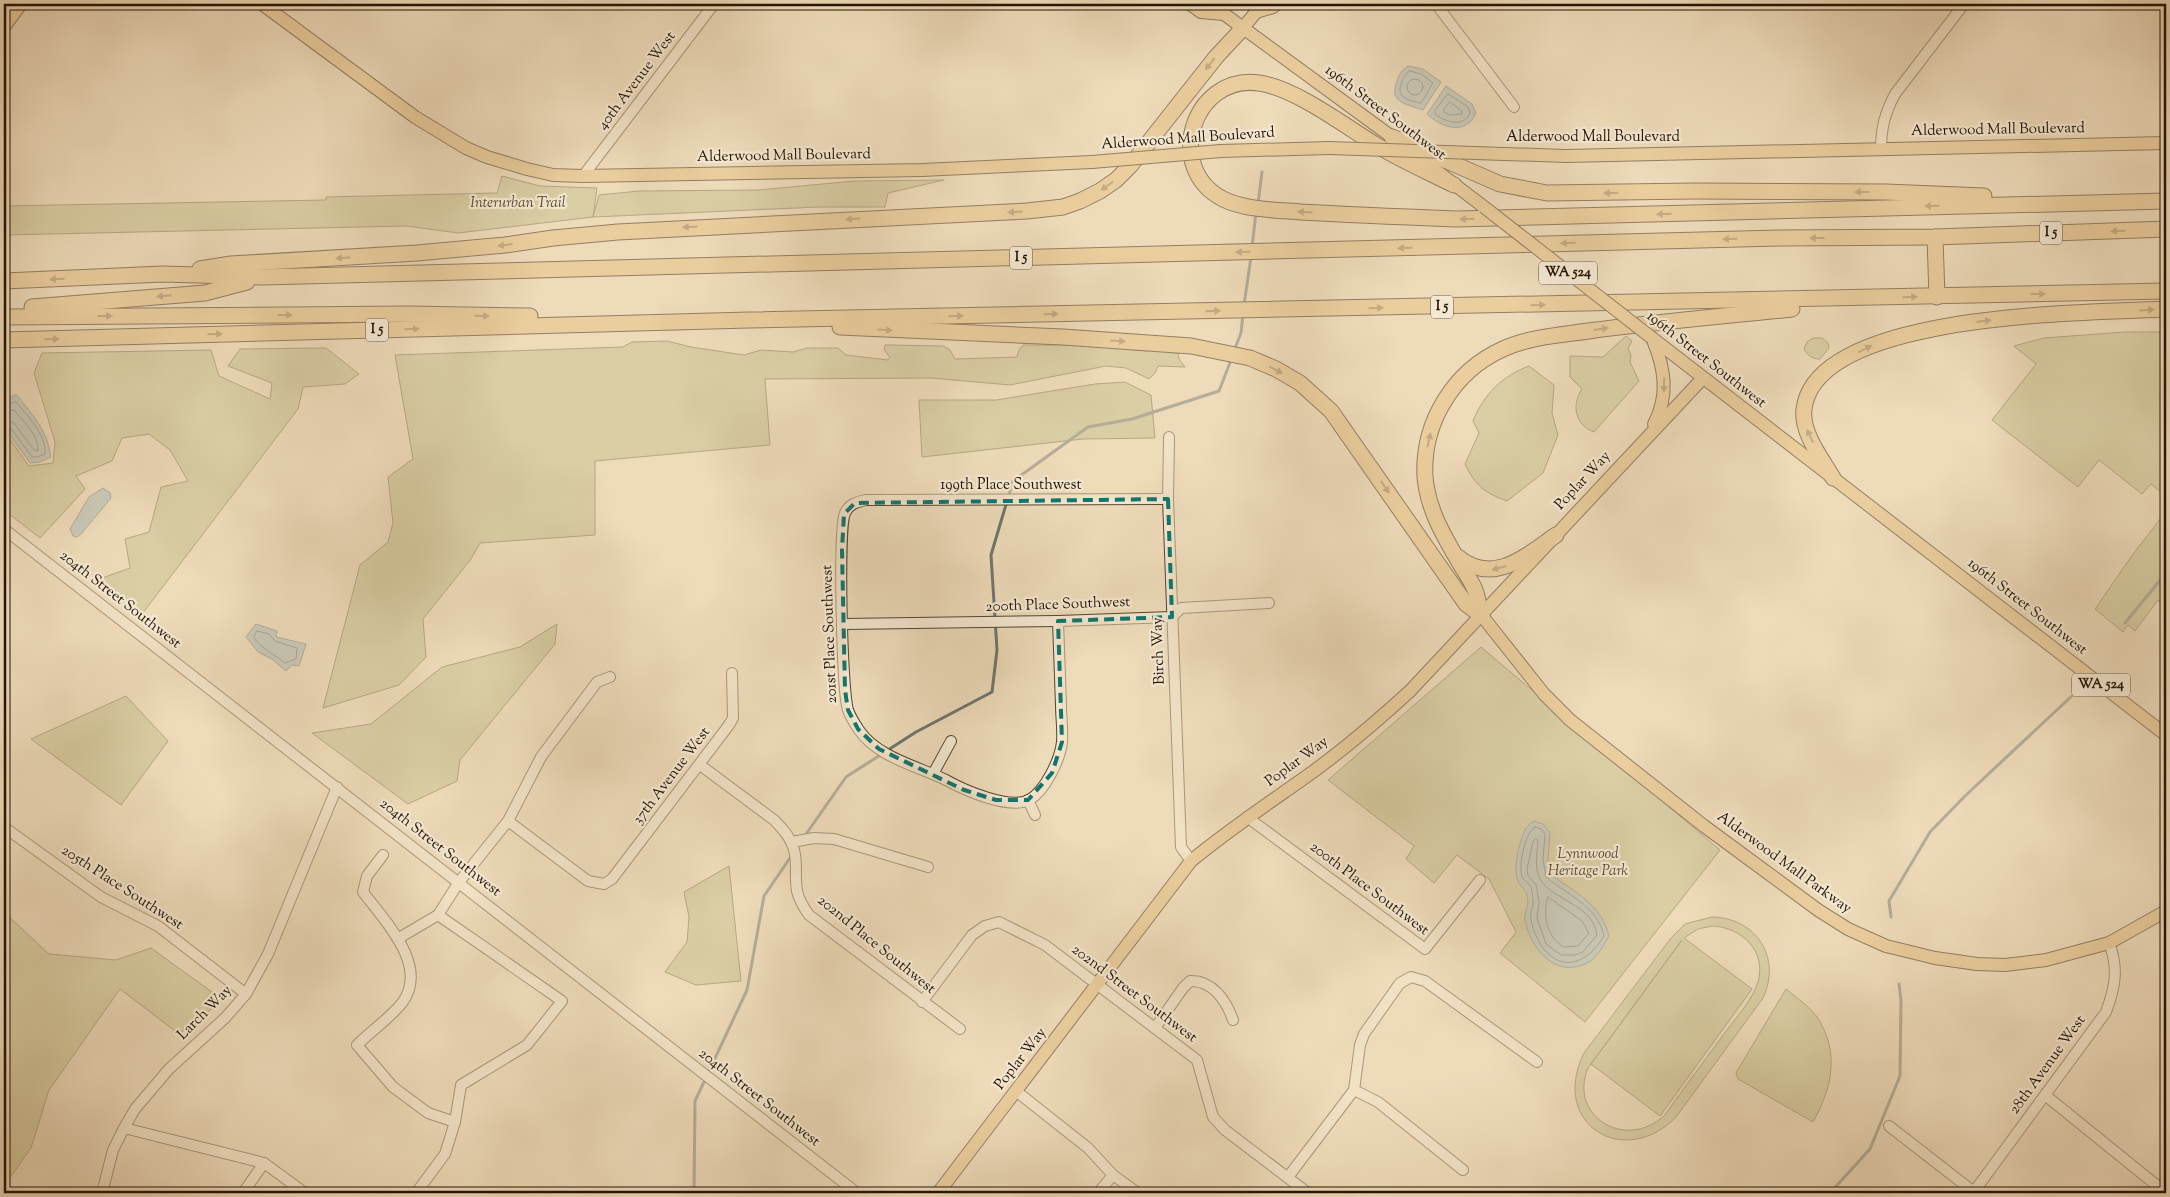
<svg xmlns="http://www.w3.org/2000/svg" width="2170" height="1197" viewBox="0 0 2170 1197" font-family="'Sorts Mill Goudy',serif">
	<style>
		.green { fill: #c0be8b; stroke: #726846; fill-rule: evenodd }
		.water { fill: #9fb8bb; stroke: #6d7670 }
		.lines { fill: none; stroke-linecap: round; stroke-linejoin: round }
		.shore { stroke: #61655e; stroke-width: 1 }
		.stream { stroke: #6d7670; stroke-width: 3 }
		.minor-casing { stroke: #56442e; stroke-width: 12 }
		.major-casing { stroke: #231200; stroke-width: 14 }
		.highway-casing { stroke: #231200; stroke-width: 17 }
		.minor { stroke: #f4e8d2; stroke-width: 10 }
		.major { stroke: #e7be7d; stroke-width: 12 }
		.highway { stroke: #e7be7d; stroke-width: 15 }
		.major-bridge-casing { stroke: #231200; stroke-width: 14; stroke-linecap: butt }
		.major-bridge { stroke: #e7be7d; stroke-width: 12 }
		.oneway { fill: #8f7145 }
		.marked { fill: none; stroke: #0f766e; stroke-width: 4; stroke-dasharray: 10 6; stroke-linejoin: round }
		.labels { text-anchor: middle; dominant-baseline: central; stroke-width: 4.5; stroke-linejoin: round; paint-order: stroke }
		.shield { fill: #f4e8d2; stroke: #62523f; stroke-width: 1 }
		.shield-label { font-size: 14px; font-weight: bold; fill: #231200 }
		.street-label { font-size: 15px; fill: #231200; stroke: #f4e8d2 }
		.park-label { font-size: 15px; font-style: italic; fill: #5a4e31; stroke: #f4e8d2 }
	</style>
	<rect width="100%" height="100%" fill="#eedbba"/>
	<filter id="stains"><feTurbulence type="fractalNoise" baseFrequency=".004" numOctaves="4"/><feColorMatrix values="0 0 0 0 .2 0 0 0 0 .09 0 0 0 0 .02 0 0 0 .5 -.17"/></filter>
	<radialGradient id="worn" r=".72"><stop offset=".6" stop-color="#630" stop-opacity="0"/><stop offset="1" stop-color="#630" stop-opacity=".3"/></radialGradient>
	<g class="green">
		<polygon points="502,176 540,186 597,188 593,217 599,195 639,191 758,190 855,181 944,180 888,193 885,207 819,207 593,217 458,233 406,226 4,235 4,206 326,200 326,197 497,193"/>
		<polygon points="2125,332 2166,332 2166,496 2151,484 2142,494 2099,460 2078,487 1992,420 2036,364 2014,346 2044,338"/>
		<path d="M1626,336L1632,341L1628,349L1631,355L1630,362L1639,381L1594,432C1575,425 1571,405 1582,389L1570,377V356L1603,357Z"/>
		<path d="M1813,338H1822L1828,343L1829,348L1820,359C1812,359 1808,356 1804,349L1807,342Z"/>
		<polygon points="667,341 691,347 744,355 761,350 793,352 807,348 838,348 846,355 888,360 890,358 884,349 885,345 891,345 943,346 950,350 955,359 1017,357 1019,350 1023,345 1078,345 1147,351 1153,349 1178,353 1179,359 1185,367 1158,366 1155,373 1149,379 1126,368 1106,366 1010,385 931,378 765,379 770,445 595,461 595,535 480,543 471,559 423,619 426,657 399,685 323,708 360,565 388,542 393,523 388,477 413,459 395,355 623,347 632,342"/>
		<polygon points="326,348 359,374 345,384 303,387 298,409 139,618 94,581 130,568 125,539 149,532 161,487 188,481 170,450 149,434 122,438 112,461 76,476 85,489 40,538 4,510 4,431 29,466 53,463 55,442 34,373 42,353 211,350 219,376 270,399 272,383 228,366 240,349"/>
		<path d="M1529,366L1554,385L1552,413L1558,435L1543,473L1507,501C1484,493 1475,485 1465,464L1479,433L1473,421C1484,394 1502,376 1529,366Z"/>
		<polygon points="1125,382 1151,395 1155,438 1083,439 922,457 919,400 996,400 1095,384"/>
		<polygon points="2165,513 2166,514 2166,606 2158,600 2135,631 2128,625 2123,632 2095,609 2133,554"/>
		<polygon points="557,624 555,644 460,760 457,781 408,804 312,733 371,724 442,667 520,647"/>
		<polygon points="1481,647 1720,850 1585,1022 1500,953 1516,932 1489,879 1457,855 1434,883 1406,859 1414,846 1328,780"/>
		<polygon points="126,696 168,741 121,805 31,739"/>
		<polygon points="729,866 741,981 696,985 665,972 687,942 689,917 684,892"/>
		<polygon points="4,912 49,954 116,960 151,948 223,1000 179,1034 120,989 49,1090 31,1148 4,1186"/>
		<path d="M1712,917C1756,918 1782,957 1763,998L1676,1117C1624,1170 1549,1124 1584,1053L1671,938L1685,924ZM1712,926C1741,927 1767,951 1758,982C1753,999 1738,1015 1727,1030C1706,1058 1685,1087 1664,1116C1625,1151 1568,1116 1588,1068L1682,940L1591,1064L1660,1116L1752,989L1684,938L1698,929Z"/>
		<path d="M1786,989C1797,998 1812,1008 1819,1020C1840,1055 1831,1090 1813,1122L1738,1079L1736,1073Z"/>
	</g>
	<g class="water">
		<path d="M1408,66L1423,69L1441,82L1423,110C1407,104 1388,103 1397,81C1399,74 1402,70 1408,66Z"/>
		<path d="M1446,86L1472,104L1476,113C1466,136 1442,128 1427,114Z"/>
		<path d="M14,395H17C33,416 47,429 51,457L40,462L30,463L4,427V401Z"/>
		<polygon points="103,488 110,493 111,498 81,534 77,537 73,536 70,529 89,497"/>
		<polygon points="256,624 277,631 276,637 306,644 299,666 292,665 286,671 272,659 258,652 246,637"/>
		<path d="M1534,821L1543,824L1550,832L1548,860L1550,874C1576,893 1601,904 1609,936C1604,945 1597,958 1587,963C1555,979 1531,949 1525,920C1524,914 1528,907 1528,901C1527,888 1522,890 1518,881C1512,871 1520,834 1528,826C1529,824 1532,823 1534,821Z"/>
	</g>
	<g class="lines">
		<g class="shore">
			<path d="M1410,71L1421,74L1433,83L1421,103C1410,101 1396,98 1401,84C1403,79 1405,74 1410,71Z"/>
			<circle cx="1415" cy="87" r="8"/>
			<path d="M1448,94L1468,107L1470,113C1464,128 1445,122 1435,114V111Z"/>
			<polygon points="1450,102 1462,111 1462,114 1450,115 1444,112 1444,109"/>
			<path d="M4,404L16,402C28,417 46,433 45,454L38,457H32L10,427L4,425"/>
			<path d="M4,411L14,410C23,421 39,435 38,451L34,450L14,423L4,419"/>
			<path d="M257,631L269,634L275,641L297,648L296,659L285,663C274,654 263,650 254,638Z"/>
			<path d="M1535,827L1541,829L1545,834L1543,859L1546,877C1567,895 1598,906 1604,936C1577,980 1541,965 1531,920C1529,914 1534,907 1533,901C1533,897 1532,889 1530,886C1528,882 1524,881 1522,877C1518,867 1525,832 1535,827Z"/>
			<path d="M1536,839L1538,841C1537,853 1534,870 1541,881C1556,901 1594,906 1597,935L1583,952L1575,955H1561L1546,944L1537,918L1539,902L1536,885L1528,876L1527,869L1533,841Z"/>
			<path d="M1548,897L1582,921L1589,933L1578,946L1564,947C1547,938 1542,914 1548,897Z"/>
		</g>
		<g class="stream">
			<polyline points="1258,204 1262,172"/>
			<polyline points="1252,248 1256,212"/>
			<polyline points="1244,305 1251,257"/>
			<polyline points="1234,351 1241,333 1243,314"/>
			<polyline points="2125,623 2166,573"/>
			<polyline points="804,837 846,777 916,732 992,692 997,650 991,555 1013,481 1088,427 1132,419 1219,391 1231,360"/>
			<polyline points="1891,917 1889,901 1930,832 1966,795 2075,693"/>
			<polyline points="694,1193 695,1101 747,990 764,896 792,855"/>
			<polyline points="1830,1193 1870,1149 1900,1076 1901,1000 1899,984"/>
		</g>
		<g class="minor-casing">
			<g id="minor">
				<polyline points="1436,4 1514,107"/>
				<path d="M1881,149C1881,128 1885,113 1895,94L1964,4"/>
				<polyline points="583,176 714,4"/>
				<polyline points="1169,437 1168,499 1181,847 1191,861"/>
				<polyline points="4,529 857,1193"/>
				<path d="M1058,621C1059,649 1060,677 1061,705C1061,717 1063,730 1062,742C1060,760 1045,791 1029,800C1009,810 964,790 946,780C917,766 877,757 859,730C855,724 850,716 848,710C842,690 838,530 845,513C849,504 857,502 866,500L1168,499"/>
				<polyline points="843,624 1058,621 1172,617 1181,608 1269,603"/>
				<path d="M700,765L774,820C781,827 787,833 791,842C799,857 794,875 797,891C799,900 804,908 809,915L960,1029"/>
				<polyline points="933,774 951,741"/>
				<polyline points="1028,800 1035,815"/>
				<polyline points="1247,817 1425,949 1480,880"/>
				<polyline points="508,821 588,881 604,884 612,879 729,725 733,718 732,673"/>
				<polyline points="4,827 101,897 158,926 246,994"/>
				<polyline points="792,842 814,838 834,839 928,867"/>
				<path d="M383,855L367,876L363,892C384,920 430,966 402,1003C390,1018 371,1031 357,1045L393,1087L428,1113L455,1122"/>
				<polyline points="399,938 438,915"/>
				<polyline points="922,1002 972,935 985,926 999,922 1045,945 1197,1060 1213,1117 1225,1130 1308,1193"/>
				<path d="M1155,1028L1183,988L1190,981C1212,980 1226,1000 1233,1020"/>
				<polyline points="1354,1090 1378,1102 1463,1170"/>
				<polyline points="1016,1091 1088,1148 1113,1175 1138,1193"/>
				<polyline points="2045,1095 2166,1193"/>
				<polyline points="1889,1126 1974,1192"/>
				<polyline points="124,1128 264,1163 305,1193"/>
				<polyline points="1288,1177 1354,1090 1360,1045 1364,1034 1400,983 1411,977 1425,981 1537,1062"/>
				<polyline points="102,1193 113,1150 124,1128 135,1109 169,1069 225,1018 246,994 268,954 337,787"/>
				<polyline points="243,1193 264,1163"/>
				<polyline points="416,1193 445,1154 455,1122 461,1085 527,1045 562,1001 438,915 459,882 508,821 541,757 597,682 610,677"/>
				<polyline points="1098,1193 1113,1175"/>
				<path d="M1973,1193L2106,1012C2115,988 2119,968 2109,943"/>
			</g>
		</g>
		<g class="major-casing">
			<g id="major">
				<polyline points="262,4 415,117 466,148 487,157 527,169 553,175 583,176 922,170 1092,162"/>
				<polyline points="1190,4 1201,12 1224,14"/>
				<polyline points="1219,4 1224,14 1392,137 1484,207"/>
				<polyline points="1256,12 1273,7 1276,4"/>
				<polyline points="4,27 21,4"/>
				<polyline points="1243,28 1256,12 1257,4"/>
				<polyline points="1221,151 1329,148"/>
				<polyline points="1566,156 2166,143"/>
				<polyline points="1652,338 2166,735"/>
				<path d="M1653,340C1665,369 1669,396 1654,424"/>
				<polyline points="1482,616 1544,694 1570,720 1704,826 1818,910 1848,929 1886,946 1935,958 1977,964 2005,965 2046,960 2109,943 2166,911"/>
				<path d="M938,1193L1191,861C1226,832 1263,807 1300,781C1339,754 1375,723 1410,691L1703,378"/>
			</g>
		</g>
		<g class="highway-casing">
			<g id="highway">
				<polyline points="1392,137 1500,184 1547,193 1695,191 1886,192 1984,196"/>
				<path d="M1454,185C1428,172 1401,160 1376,145C1345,126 1295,88 1259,83C1193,74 1163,168 1223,199C1245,210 1276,210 1301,212C1353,215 1404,217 1456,219L2166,201"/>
				<polyline points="1935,237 1937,297"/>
				<polyline points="200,269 231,264 417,253 505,245 553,238 618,232 1027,211 1063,207 1080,201 1100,191 1116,180 1130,166 1216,57 1243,28"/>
				<polyline points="4,281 163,274 263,277 1779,238 1935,237 2166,229"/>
				<polyline points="32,307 205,293 247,282"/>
				<polyline points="4,317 409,314 530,316"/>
				<polyline points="840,327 1063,337 1191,346 1250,358 1276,369 1300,383 1331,411 1466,604 1482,616"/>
				<polyline points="4,340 749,320 2166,291"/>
				<path d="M1833,478C1822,459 1801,433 1804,409C1816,311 2092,313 2166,309"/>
				<path d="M1458,557C1493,586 1526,556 1556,535"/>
				<path d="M1482,616C1479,607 1478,598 1475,590C1472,582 1466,574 1462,567C1445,538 1428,511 1425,477C1422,422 1454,371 1503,349C1529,337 1560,335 1588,331C1656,322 1724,316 1792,309"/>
			</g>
		</g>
		<use href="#minor" class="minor"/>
		<use href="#major" class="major"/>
		<use href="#highway" class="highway"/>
		<g class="major-bridge-casing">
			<g id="major-bridge">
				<polyline points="1329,148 1566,156"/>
				<polyline points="1092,162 1221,151"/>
				<polyline points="1484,207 1652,338"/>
			</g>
		</g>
		<use href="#major-bridge" class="major-bridge"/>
	</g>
	<defs><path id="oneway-solid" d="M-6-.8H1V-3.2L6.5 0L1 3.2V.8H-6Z" transform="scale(1.25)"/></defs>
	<g class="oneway">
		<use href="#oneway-solid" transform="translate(1210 64) rotate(128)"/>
		<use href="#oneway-solid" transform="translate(1107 186) rotate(144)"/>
		<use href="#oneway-solid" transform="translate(1862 192) rotate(-180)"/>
		<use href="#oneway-solid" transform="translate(1611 193) rotate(178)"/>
		<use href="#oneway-solid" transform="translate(1932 206) rotate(178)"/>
		<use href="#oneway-solid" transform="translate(1015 212) rotate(177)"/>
		<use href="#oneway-solid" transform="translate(1305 212) rotate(-176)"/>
		<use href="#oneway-solid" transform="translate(1664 214) rotate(178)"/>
		<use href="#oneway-solid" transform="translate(853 219) rotate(177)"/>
		<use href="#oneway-solid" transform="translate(1467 219) rotate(178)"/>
		<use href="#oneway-solid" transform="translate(690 227) rotate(177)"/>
		<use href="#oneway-solid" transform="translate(2118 231) rotate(178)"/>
		<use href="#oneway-solid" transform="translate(1817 238) rotate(180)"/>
		<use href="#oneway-solid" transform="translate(1730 239) rotate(179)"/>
		<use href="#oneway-solid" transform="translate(1568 243) rotate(179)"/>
		<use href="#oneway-solid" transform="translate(505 245) rotate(173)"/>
		<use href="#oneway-solid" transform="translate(1405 248) rotate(179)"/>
		<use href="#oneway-solid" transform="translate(1243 252) rotate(179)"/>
		<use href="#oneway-solid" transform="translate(343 258) rotate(177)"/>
		<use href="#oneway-solid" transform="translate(57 279) rotate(178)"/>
		<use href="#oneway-solid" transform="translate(2038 294) rotate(-1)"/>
		<use href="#oneway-solid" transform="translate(164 296) rotate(175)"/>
		<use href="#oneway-solid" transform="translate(1910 297) rotate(-1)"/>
		<use href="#oneway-solid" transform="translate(1538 305) rotate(-1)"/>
		<use href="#oneway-solid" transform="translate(1376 308) rotate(-1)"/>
		<use href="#oneway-solid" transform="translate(2147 310) rotate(-3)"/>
		<use href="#oneway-solid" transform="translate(1213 311) rotate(-1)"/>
		<use href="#oneway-solid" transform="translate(1051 314) rotate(-1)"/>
		<use href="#oneway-solid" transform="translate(285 315)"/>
		<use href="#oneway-solid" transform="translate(105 316)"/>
		<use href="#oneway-solid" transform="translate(482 316) rotate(1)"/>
		<use href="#oneway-solid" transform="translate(956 316) rotate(-1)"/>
		<use href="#oneway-solid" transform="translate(1984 321) rotate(-7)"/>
		<use href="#oneway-solid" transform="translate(412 329) rotate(-2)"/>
		<use href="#oneway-solid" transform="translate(1601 329) rotate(-8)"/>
		<use href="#oneway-solid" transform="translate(885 330) rotate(3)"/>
		<use href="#oneway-solid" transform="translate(215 334) rotate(-2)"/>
		<use href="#oneway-solid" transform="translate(52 339) rotate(-2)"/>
		<use href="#oneway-solid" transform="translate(1118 341) rotate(4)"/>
		<use href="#oneway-solid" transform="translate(1865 349) rotate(-27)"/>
		<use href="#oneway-solid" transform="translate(1276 370) rotate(27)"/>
		<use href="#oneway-solid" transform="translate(1664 385) rotate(92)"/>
		<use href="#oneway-solid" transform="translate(1810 436) rotate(-115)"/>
		<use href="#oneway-solid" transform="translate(1429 440) rotate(-78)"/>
		<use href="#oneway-solid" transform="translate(1385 487) rotate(56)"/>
		<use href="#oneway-solid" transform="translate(1499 568) rotate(165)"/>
	</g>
	<path d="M0 0H2170V1197H0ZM1168,499L1172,617L1058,621L1062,742L1052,773L1028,800H996L964,790L879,749L858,729L848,710L845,690L842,550L844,514L855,503Z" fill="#eedbba" fill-opacity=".55" fill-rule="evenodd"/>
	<path class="marked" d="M1168,499L1172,617L1058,621L1062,742L1052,773L1028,800H996L964,790L879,749L858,729L848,710L845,690L842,550L844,514L855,503Z"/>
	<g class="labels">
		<g class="shield">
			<rect x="2040" y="221.5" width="22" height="23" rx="4"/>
			<rect x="1010" y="246.5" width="22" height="23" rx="4"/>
			<rect x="1539" y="261.5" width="58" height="23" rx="4"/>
			<rect x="1431" y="295.5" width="22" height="23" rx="4"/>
			<rect x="366" y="318.5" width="22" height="23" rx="4"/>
			<rect x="2072" y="673.5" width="58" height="23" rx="4"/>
		</g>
		<g class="shield-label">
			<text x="2051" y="233">I 5</text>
			<text x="1021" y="258">I 5</text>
			<text x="1568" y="273">WA 524</text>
			<text x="1442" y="307">I 5</text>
			<text x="377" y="330">I 5</text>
			<text x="2101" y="685">WA 524</text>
		</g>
		<g class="street-label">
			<text transform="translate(637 81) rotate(-53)">40th Avenue West</text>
			<text transform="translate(1385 113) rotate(37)">196th Street Southwest</text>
			<text transform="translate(1998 130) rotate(-1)">Alderwood Mall Boulevard</text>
			<text x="1593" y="137">Alderwood Mall Boulevard</text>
			<text transform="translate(1188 139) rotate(-4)">Alderwood Mall Boulevard</text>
			<text transform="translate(784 156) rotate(-1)">Alderwood Mall Boulevard</text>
			<text transform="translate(1706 360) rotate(38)">196th Street Southwest</text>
			<text transform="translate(1583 481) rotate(-47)">Poplar Way</text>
			<text x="1011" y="485">199th Place Southwest</text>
			<text transform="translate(120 600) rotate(38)">204th Street Southwest</text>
			<text transform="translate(1058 605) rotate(-2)">200th Place Southwest</text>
			<text transform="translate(2027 607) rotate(38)">196th Street Southwest</text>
			<text transform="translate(830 634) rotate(-92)">201st Place Southwest</text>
			<text transform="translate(1159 651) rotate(-92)">Birch Way</text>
			<text transform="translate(1297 762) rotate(-36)">Poplar Way</text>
			<text transform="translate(672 776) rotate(-53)">37th Avenue West</text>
			<text transform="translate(440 848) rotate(38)">204th Street Southwest</text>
			<text transform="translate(1784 863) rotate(36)">Alderwood Mall Parkway</text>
			<text transform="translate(122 888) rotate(33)">205th Place Southwest</text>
			<text transform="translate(1369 889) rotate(37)">200th Place Southwest</text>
			<text transform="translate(876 945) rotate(39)">202nd Place Southwest</text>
			<text transform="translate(1134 994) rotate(37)">202nd Street Southwest</text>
			<text transform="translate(205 1013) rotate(-45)">Larch Way</text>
			<text transform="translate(1021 1059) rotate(-52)">Poplar Way</text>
			<text transform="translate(2048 1065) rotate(-54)">28th Avenue West</text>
			<text transform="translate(759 1098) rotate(38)">204th Street Southwest</text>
		</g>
		<g class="park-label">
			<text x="518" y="203">Interurban Trail</text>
			<text x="1588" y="854">Lynnwood<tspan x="1588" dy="17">Heritage Park</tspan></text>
		</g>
	</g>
	<rect width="2170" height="1197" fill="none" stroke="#eedbba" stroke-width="20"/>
	<rect x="5" y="5" width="2160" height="1187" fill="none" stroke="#231200" stroke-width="2.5"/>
	<rect x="10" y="10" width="2150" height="1177" fill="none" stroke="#231200"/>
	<rect width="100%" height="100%" filter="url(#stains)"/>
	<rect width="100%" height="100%" fill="url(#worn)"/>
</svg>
